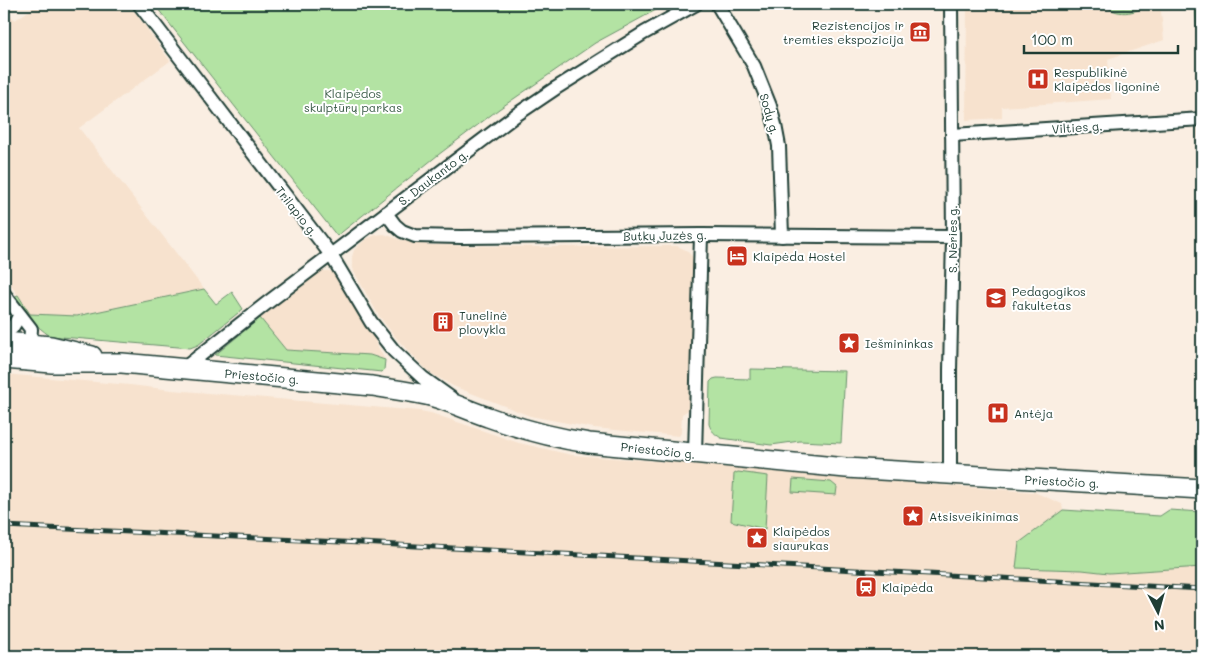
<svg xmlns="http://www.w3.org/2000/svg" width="1206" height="660" viewBox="0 0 1206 660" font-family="Mali,sans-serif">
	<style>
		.built { fill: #f7e2ce }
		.green { fill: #b3e3a3; stroke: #69906c }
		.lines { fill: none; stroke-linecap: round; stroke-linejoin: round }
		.street-casing { stroke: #1f3d34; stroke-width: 16 }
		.primary-casing { stroke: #1f3d34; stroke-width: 22 }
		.street { stroke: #fff; stroke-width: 12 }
		.primary { stroke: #fff; stroke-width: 19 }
		.rail-casing { stroke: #1f3d34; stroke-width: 5 }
		.rail { stroke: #fff; stroke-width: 3; stroke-dasharray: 9; stroke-linecap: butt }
		.labels { text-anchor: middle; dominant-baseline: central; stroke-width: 4; stroke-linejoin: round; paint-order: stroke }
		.poi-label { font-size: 12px; fill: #1f3d34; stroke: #fff; text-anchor: start }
		.park-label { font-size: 12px; fill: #3d5e4a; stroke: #fff }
		.street-label { font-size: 12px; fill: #1f3d34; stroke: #fff }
	</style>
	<rect width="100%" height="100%" fill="#faeee2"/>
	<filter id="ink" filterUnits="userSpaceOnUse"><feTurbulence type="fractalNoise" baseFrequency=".02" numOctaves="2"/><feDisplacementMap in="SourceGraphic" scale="10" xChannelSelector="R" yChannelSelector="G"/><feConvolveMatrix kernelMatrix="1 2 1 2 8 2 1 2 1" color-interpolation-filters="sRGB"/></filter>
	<g filter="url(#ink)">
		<g class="built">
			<polygon points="39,4 129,4 170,61 79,128 204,289 77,316 29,314 4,273 4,8 15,20"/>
			<polygon points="967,4 1195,4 1195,9 1161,11 1164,40 1108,59 1111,99 1002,107 1002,118 966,120"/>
			<polygon points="384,234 401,240 419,244 432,245 545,247 677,246 686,250 692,256 694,263 690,405 687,411 682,414 681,433 679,436 594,428 530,416 453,386 429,372 397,339 379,316 354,272 352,263 352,257 354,250 366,239 376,235"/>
			<polygon points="323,271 329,271 334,273 373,337 385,360 370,355 286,350 260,318 289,292 317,272"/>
			<polygon points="4,374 130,385 172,390 420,411 431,413 519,443 572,455 668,462 839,478 1034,492 1062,504 1063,510 1019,543 1016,568 1082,570 1109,573 1202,567 1202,656 4,656"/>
		</g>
		<g class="green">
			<polygon points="154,4 667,4 595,43 499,109 438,155 337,236"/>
			<path d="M1104,4H1114L1123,7L1138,4H1148C1135,14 1116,17 1104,4Z"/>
			<polygon points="1195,4 1202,4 1202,59 1199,59"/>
			<path d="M204,289L216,304L232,292L243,309L198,345L190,348L50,336C35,325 23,313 11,298L18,295L30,314L77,316Z"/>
			<polygon points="260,318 286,350 370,355 385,360 384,370 382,372 215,355"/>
			<path d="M750,369L845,371L841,443L800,441L771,445L721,438C715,434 711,431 709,424L710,382L713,379L717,378L750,379Z"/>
			<polygon points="738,472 768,476 765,529 731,521 734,474"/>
			<polygon points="793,479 831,482 837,487 836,495 792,492"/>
			<polygon points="1063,510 1160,516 1169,510 1202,512 1202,567 1109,573 1082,570 1016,568 1019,543"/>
		</g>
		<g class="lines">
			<g class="street-casing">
				<g id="street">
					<polyline points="139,4 331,255 371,322 394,351 423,378 451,398"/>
					<polyline points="717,4 754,66 770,106 775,125 779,146 782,236"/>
					<polyline points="952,135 1202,119"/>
					<polyline points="386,213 395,225 402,231 415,236 461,237 701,235 953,237"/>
					<polyline points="4,294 31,329 30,344"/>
					<polyline points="4,335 12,328 20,315"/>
					<polyline points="183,369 267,303 516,115 556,88 644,33 696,4"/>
					<polyline points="695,454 701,235"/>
					<polyline points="950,475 950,370 953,237 951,4"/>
				</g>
			</g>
			<g class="primary-casing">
				<g id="primary">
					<polyline points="4,342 51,346 92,356"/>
					<path d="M4,359L52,363H122L372,386C390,389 408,391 426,395C447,400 467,410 488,417C521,429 554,438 589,443L846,468L1202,489"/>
				</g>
			</g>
			<use href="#street" class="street"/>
			<use href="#primary" class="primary"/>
			<g class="rail-casing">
				<polyline id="rail" points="4,526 361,543 1202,589"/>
			</g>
			<use href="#rail" class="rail"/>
		</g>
	</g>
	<defs>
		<g id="museum-square" transform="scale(1.125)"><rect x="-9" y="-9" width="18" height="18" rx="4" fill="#c8321e" stroke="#fff"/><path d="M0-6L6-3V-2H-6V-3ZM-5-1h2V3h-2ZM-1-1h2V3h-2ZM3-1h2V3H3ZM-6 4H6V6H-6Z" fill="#fff"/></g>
		<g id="hospital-square" transform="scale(1.125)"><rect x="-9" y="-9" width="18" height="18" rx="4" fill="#c8321e" stroke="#fff"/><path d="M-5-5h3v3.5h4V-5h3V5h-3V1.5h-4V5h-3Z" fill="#fff"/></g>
		<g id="hotel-square" transform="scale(1.125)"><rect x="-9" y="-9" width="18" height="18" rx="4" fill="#c8321e" stroke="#fff"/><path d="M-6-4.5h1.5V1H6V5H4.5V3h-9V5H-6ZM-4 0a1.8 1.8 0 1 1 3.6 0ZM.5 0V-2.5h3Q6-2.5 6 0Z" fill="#fff"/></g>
		<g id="university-square" transform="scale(1.125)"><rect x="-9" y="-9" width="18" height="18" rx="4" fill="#c8321e" stroke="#fff"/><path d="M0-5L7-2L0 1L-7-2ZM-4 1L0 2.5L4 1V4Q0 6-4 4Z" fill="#fff"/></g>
		<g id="building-square" transform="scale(1.125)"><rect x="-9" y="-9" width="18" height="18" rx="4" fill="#c8321e" stroke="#fff"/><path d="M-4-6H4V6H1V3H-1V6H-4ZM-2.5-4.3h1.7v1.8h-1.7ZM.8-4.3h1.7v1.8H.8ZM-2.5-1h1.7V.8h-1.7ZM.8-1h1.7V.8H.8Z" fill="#fff"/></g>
		<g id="sight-square" transform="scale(1.125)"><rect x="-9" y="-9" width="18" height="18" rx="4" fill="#c8321e" stroke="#fff"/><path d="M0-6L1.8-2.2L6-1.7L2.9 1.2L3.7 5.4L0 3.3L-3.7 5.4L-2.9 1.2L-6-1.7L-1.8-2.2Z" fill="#fff"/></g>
		<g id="station-square" transform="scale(1.125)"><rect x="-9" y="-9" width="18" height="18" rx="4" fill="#c8321e" stroke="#fff"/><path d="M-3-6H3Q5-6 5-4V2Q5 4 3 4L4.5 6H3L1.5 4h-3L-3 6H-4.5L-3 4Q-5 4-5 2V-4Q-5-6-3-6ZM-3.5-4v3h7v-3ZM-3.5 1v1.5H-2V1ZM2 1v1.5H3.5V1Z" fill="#fff"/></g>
	</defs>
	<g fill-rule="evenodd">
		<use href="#museum-square" x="920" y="32"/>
		<use href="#hospital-square" x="1038" y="79"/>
		<use href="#hotel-square" x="737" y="256"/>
		<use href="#university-square" x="996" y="298"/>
		<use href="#building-square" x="443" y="322"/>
		<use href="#sight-square" x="849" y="343"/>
		<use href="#hospital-square" x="998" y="413"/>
		<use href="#sight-square" x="913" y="516"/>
		<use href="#sight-square" x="757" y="538"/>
		<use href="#station-square" x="866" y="587"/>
	</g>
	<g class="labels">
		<g class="poi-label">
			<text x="904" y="25" text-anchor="end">Rezistencijos ir<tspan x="904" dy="14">tremties ekspozicija</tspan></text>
			<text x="1054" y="72">Respublikinė<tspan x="1054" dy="14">Klaipėdos ligoninė</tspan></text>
			<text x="753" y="256">Klaipėda Hostel</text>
			<text x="1012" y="291">Pedagogikos<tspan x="1012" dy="14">fakultetas</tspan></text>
			<text x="459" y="315">Tunelinė<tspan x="459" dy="14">plovykla</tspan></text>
			<text x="865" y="343">Iešmininkas</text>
			<text x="1014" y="413">Antėja</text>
			<text x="929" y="516">Atsisveikinimas</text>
			<text x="773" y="531">Klaipėdos<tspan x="773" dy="14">siaurukas</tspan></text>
			<text x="882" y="587">Klaipėda</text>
		</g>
		<g class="park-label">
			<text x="353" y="93">Klaipėdos<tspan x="353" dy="14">skulptūrų parkas</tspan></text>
		</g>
		<g class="street-label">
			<text transform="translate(770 114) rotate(74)">Sodų g.</text>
			<text transform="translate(1077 127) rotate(-4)">Vilties g.</text>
			<text transform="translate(433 177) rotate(-37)">S. Daukanto g.</text>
			<text transform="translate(297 211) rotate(52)">Trilapio g.</text>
			<text transform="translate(665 235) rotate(-1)">Butkų Juzės g.</text>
			<text transform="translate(952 239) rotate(-90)">S. Nėries g.</text>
			<text transform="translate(262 376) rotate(5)">Priestočio g.</text>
			<text transform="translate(658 450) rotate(6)">Priestočio g.</text>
			<text transform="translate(1062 481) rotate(3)">Priestočio g.</text>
		</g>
	</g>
	<rect width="1206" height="660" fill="none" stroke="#fff" stroke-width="20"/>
	<rect x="10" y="10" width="1186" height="640" fill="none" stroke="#1f3d34" stroke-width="2" filter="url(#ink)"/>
	<g transform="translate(1158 612) rotate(174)" stroke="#ffffff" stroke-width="4" paint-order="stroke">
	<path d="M0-4L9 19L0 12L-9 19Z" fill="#1f3d34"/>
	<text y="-8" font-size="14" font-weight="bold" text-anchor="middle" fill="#1f3d34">N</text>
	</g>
	<path d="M1024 45v8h154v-8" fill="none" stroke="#1f3d34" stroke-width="2.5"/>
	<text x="1031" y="45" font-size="15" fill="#1f3d34" stroke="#ffffff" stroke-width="4" paint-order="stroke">100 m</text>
</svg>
